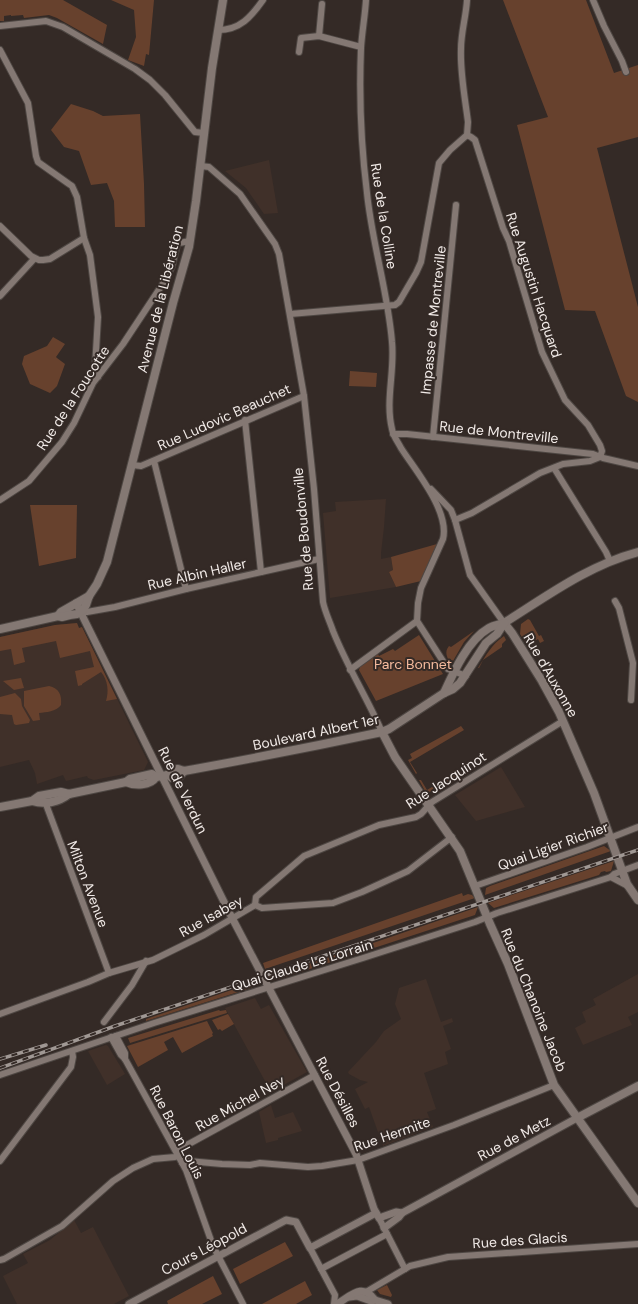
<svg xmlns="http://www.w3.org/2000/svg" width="638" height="1304" viewBox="0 0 638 1304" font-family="'DM Sans',sans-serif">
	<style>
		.built { fill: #403029 }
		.green { fill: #67412d }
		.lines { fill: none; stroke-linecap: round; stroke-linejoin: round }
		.minor-casing { stroke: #4e4743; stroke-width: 8 }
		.tertiary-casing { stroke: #4e4743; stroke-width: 9 }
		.secondary-casing { stroke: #4e4743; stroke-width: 10 }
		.minor { stroke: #847873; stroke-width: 6 }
		.tertiary { stroke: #847873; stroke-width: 7 }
		.secondary { stroke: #847873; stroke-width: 8 }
		.rail-casing { stroke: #a09894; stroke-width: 3.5 }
		.rail { stroke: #342a26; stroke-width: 2; stroke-dasharray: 6; stroke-linecap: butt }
		.labels { text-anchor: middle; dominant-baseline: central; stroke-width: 4; stroke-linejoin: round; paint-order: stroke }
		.street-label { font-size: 14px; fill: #f1eae7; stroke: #342a26 }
		.park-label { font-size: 14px; fill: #f6bb9e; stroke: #342a26 }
	</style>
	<rect width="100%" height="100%" fill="#342a26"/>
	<g class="built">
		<polygon points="269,160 278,213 264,214 246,188 225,171"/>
		<polygon points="386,499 384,527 381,553 381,559 391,557 393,570 389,572 396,587 330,598 323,513 336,511 335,502"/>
		<polygon points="77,623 79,628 82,627 148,762 144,770 94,780 88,778 87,776 66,781 63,775 37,784 35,773 29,760 0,767 0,637 55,625"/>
		<polygon points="501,767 525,807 476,821 455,795"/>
		<polygon points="638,974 638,1012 628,1017 632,1025 583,1045 575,1028 586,1022 582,1012 596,1005 593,999"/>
		<polygon points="426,979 441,1022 452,1018 453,1022 443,1026 451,1049 445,1052 448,1064 424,1073 436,1109 427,1112 433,1127 383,1146 369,1107 365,1109 355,1089 368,1082 360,1080 349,1074 348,1072 376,1042 384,1031 401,1019 395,1004 399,988"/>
		<polygon points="255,998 261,1009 269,1005 307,1072 271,1092 225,1008"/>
		<polygon points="106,1045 108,1046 125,1074 107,1085 88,1051"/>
		<polygon points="271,1105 275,1118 293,1112 302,1131 278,1138 278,1140 266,1143 259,1112"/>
		<polygon points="74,1220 81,1233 93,1227 129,1296 114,1304 17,1304 3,1276 28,1263 23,1254 50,1240"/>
	</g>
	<g class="green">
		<polygon points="0,0 63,0 107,25 103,44 57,18 49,15 24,18 23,15 11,16 11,15 4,16 4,21 0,21"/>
		<polygon points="111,0 154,0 149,55 146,54 144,66 128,60 136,37 134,10"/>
		<polygon points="503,0 586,0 614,73 638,65 638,137 597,148 638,307 638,402 626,396 595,311 565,310 517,125 548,117"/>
		<polygon points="71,104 93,111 103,116 140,114 144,184 145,227 115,227 114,201 107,183 91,185 79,151 64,147 51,130"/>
		<polygon points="53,337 65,344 56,357 57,358 65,364 57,386 50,393 30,384 22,364 24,356 47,346"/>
		<polygon points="350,371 377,373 376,387 349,386"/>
		<polygon points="30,505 77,505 76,558 39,566"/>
		<polygon points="437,544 421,581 396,587 389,572 393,570 391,557"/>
		<polygon points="528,619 530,620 539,636 541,635 544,641 540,643 538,639 530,644 532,648 530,649 520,634 521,624"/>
		<path d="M77,623L79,628L82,627L117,699L106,701C109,692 108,680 101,672L82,684V685L78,686L75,671L94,667L90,651L60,658L56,641L22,648L25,662L14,665L11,649L0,651V637L55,625Z"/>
		<path d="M474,631L464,642L453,661L450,663C447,657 444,652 449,646L451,647Z"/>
		<polygon points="419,635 443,674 376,701 359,670 360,667 378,654 379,656 393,649 395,651"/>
		<path d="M504,636L506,640L502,644V647L483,660L479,668H478C486,655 492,644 504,636Z"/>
		<polygon points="21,678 24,688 14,690 3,681"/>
		<path d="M49,686C59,688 62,695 61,705C56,712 46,712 39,713L40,720L33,721L24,706V691Z"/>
		<polygon points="15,693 21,699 22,706 30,720 29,723 16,725 14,724 12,715 0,714 0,697"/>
		<polygon points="461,726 464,730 410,762 417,773 416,774 408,760 412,758 410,754"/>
		<polygon points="460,770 461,774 431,792 425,791 419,780 421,780 427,790"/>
		<polygon points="604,846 611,851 485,895 486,888 490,886"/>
		<polygon points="614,861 611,871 606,872 605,871 601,872 599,875 494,908 488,903"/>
		<polygon points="462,893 463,896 468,894 472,895 475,898 265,969 263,963"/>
		<polygon points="478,907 475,915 279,979 268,977 373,943"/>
		<polygon points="258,981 251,988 146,1021 146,1019"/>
		<polygon points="219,1010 220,1011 226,1010 227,1013 130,1043 128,1038"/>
		<polygon points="228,1014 234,1024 222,1031 220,1029 218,1030 212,1020"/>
		<polygon points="207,1021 213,1033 212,1034 213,1036 182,1053 173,1037 164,1042 168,1050 138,1067 127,1046"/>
		<polygon points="285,1242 293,1256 240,1284 233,1269"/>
		<polygon points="213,1276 222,1294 202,1304 168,1304 167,1301"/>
		<polygon points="305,1281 312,1295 296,1304 262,1304"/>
		<polygon points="387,1285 392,1295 391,1297 380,1294 377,1290"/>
	</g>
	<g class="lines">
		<g class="minor-casing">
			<g id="minor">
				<path d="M366,0C365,16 362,32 361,48C359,97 361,145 367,193C372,243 388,292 392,342C395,371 385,401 392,429C393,436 398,442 401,448C415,470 450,511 443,539L421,588L418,603L417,621L448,669L466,676"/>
				<polyline points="593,0 604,26 622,61 626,72"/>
				<polyline points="0,26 46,21 63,27 135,69 150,80 165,95 195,132 204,133"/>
				<path d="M218,30C240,30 251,17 263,0"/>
				<polyline points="319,36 322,4"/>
				<polyline points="0,50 28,103 36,156 38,162 69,184 72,186 77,197 84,238 90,255 98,317 95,368 98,377"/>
				<polyline points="299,52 301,38 319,36 361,47"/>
				<polyline points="467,135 471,137 475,140 503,228 509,241 542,352 565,400 588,425 600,445 602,451 600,457"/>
				<path d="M201,166L209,167L240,194L275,244L279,254L304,396L314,489L323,602C325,612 330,622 333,631C347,666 367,698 382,732"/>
				<polyline points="0,226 31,256 39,260 43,260 50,259 84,238"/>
				<polyline points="0,296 34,259"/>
				<path d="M290,314L395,305L399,302L416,273L421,262L439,163L450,150L467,135L468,122C465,98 460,73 461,49C461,32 466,17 467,0"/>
				<polyline points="245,420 261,572"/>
				<polyline points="393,434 407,434 593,454 603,458 638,466"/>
				<polyline points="433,437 456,205"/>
				<polyline points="154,461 186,589"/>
				<polyline points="132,465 141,466 304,396"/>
				<polyline points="554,468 606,552 610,561"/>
				<polyline points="431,489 451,510 455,520 470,575 504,623"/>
				<polyline points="0,500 29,481 62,442 74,423 93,383 123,344 166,279 172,266 177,245 179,243 190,241"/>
				<polyline points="455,520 472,513 540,473 563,464 590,461 600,457"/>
				<polyline points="615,601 619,608 633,663 631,700"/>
				<polyline points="81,612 87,612 115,607 186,589 319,559"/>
				<polyline points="350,670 417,621"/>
				<polyline points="47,803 47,807 109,973"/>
				<polyline points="611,877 628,886"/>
				<polyline points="475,886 587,847 638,827"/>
				<polyline points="255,905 256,897 304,856 379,825 416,817 421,814 432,802 563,721"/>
				<polyline points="255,905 262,908 333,903 362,892 408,871 452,837"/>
				<polyline points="0,1014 88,982 109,973 153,960 204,935 255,905"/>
				<polyline points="104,1022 132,985 146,961"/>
				<polyline points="116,1036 125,1053 125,1059"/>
				<polyline points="111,1037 121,1055 125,1059 186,1170 213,1246 243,1304"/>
				<polyline points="0,1075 154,1023 363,958 475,922 497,913 611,877 614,874 638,865"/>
				<polyline points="176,1151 315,1075"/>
				<polyline points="0,1161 71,1067 73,1057 72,1051"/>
				<polyline points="182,1163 188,1161 222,1164 250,1165 260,1163 308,1167 322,1166 358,1160 454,1125 554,1085"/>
				<polyline points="379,1218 405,1269"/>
				<polyline points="310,1248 335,1295 334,1304"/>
				<polyline points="0,1260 4,1259 62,1226 113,1181 133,1168 153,1159 175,1157 178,1155"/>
				<polyline points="321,1269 387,1234"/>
				<polyline points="366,1292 410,1266 448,1257 638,1244"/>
			</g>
		</g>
		<g class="tertiary-casing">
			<g id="tertiary">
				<polyline points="76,603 229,912 356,1154 374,1209 379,1218 396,1212 402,1213"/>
				<polyline points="384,1228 399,1217 402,1213 577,1118"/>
				<polyline points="349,1297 357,1296 371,1301 375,1300 388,1304"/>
				<polyline points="129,1304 286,1220 296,1222 310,1248 376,1213"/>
				<path d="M337,1304C351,1296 362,1282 375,1300"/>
			</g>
		</g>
		<g class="secondary-casing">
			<g id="secondary">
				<polyline points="58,616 61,612 89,596"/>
				<polyline points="504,623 512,633 542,681 559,712 594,793 627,884 638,900"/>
				<polyline points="0,629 58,616 62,617 70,615 77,614 83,610 86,605 89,596 97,584 107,562 173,303 189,247 196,201 212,68 223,0"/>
				<path d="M444,693C454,671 468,640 489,628C494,625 499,625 504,623C547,596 589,565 638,552"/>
				<polyline points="382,732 395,757 460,851 490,924 508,964 554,1085 638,1203"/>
				<path d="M168,775L171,770L178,769L184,771C250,759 316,746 382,732L389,729L444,693L453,689L460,683L486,643L497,634L504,623"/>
				<polyline points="126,782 130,779 152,774 156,777"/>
				<path d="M32,801C45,805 59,802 69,794"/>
				<path d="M0,807L32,801L39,796L61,792L69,794L126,782C135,786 150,786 156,777L168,775L172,778L179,777L184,771"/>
				<polyline points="577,1118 638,1086"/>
			</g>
		</g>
		<use href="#minor" class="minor"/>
		<use href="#tertiary" class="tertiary"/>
		<use href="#secondary" class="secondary"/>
		<g class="rail-casing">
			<g id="rail">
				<polyline points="0,1059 46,1045"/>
				<polyline points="0,1068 115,1026 638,850"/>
			</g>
		</g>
		<use href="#rail" class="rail"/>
	</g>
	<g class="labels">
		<g class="street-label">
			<text transform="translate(384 216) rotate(81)">Rue de la Colline</text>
			<text transform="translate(534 285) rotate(72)">Rue Augustin Hacquard</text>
			<text transform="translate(160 299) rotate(-76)">Avenue de la Libération</text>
			<text transform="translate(433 320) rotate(-84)">Impasse de Montreville</text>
			<text transform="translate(73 398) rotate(-57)">Rue de la Foucotte</text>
			<text transform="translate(224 417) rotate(-24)">Rue Ludovic Beauchet</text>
			<text transform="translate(499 432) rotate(6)">Rue de Montreville</text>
			<text transform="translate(303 529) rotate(-95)">Rue de Boudonville</text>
			<text transform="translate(197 574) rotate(-13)">Rue Albin Haller</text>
			<text transform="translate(551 675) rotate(60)">Rue d'Auxonne</text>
			<text transform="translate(316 732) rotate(-12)">Boulevard Albert 1er</text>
			<text transform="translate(446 780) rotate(-33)">Rue Jacquinot</text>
			<text transform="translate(183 790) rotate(64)">Rue de Verdun</text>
			<text transform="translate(553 846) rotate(-20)">Quai Ligier Richier</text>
			<text transform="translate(88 884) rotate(69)">Milton Avenue</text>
			<text transform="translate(211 916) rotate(-29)">Rue Isabey</text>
			<text transform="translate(302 965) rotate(-17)">Quai Claude Le Lorrain</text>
			<text transform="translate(534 1000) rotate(68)">Rue du Chanoine Jacob</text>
			<text transform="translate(338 1092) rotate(62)">Rue Désilles</text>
			<text transform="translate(240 1103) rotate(-29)">Rue Michel Ney</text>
			<text transform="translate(177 1132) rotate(63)">Rue Baron Louis</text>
			<text transform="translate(392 1134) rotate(-19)">Rue Hermite</text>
			<text transform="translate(514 1138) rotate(-28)">Rue de Metz</text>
			<text transform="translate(520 1240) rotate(-4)">Rue des Glacis</text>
			<text transform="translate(204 1249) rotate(-28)">Cours Léopold</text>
		</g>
		<g class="park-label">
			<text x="413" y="664">Parc Bonnet</text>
		</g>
	</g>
</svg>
